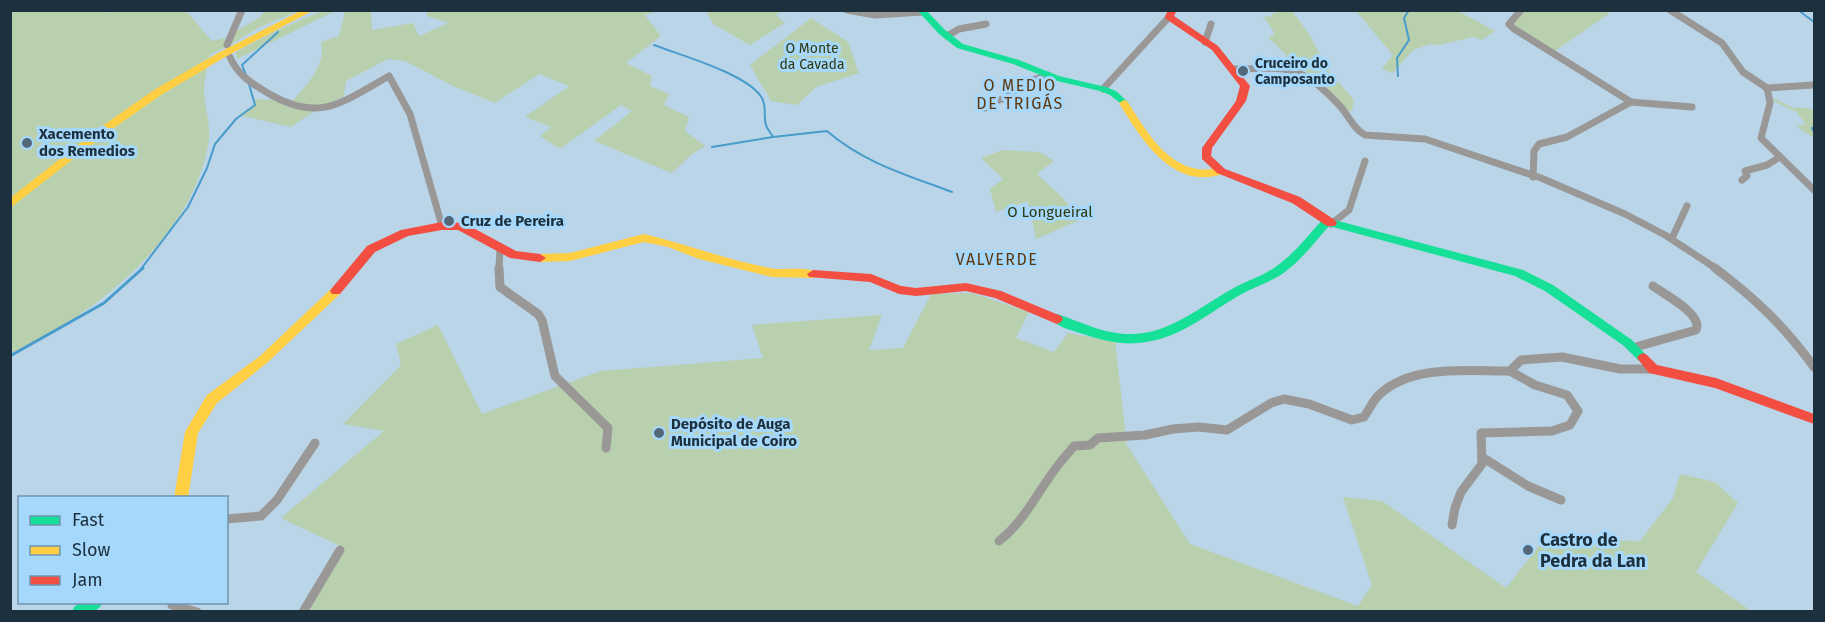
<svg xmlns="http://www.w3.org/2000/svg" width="1825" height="622" viewBox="0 0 1825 622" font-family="'Fira Sans',sans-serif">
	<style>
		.green { fill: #b9d0af }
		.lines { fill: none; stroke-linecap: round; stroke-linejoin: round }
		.stream-far1 { stroke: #489ccc; stroke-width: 2 }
		.stream { stroke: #489ccc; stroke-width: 3 }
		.street-far1 { stroke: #999896; stroke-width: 7 }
		.street { stroke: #999896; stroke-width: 9 }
		.fast { fill: #16e098; fill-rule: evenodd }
		.slow { fill: #ffcf43; fill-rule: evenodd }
		.jam { fill: #f24e42; fill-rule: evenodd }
		.poi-dot { fill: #53697a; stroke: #a6d8fc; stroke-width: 2 }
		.labels { text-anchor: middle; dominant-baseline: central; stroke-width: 6; stroke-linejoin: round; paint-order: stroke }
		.far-park-label { font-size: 14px; fill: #2f390f; stroke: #a6d8fc }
		.far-poi-label { font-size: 14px; font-weight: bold; fill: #1c303e; stroke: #a6d8fc; text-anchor: start }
		.poi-label { font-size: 15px; font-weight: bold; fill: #1c303e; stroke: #a6d8fc; text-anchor: start }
		.park-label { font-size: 15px; fill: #2f390f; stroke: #a6d8fc }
		.neighbourhood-label { font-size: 16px; letter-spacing: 1.5px; fill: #60360b; stroke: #a6d8fc }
		.near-poi-label { font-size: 18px; font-weight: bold; fill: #1c303e; stroke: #a6d8fc; text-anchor: start }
	</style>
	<rect width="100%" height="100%" fill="#bad4e8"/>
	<g class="green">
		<path d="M122,10L187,12L212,41L225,38L224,48L210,55C208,67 204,80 204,91C205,109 212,128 208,146C190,240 93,316 11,353L10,11H111L110,13Z"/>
		<path d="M463,10L484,12L494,10L658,11L645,15L661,36L626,63L652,76L650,86L669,94L664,105L689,117L685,131L705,146L691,155L672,173L594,141L632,111L621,105L560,149L540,136L551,127L525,117L569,86L539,74L495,103L455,87L405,61L388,59L346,81L344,96L310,114L291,127L239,115L254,105V99L293,101C307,83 326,67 321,42L339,36L345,11H371L372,30L413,23L419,36L449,23L427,16V11Z"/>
		<polygon points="1606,10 1610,13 1552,53 1509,24 1521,11"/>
		<polygon points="265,11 298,11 258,28 230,45 236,31 259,18"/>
		<polygon points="322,11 335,11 237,59 236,52 275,31"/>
		<polygon points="706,11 782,11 776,15 785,23 750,45 713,24"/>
		<polygon points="1282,11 1292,11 1309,34 1330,72 1354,100 1352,111 1347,110 1306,72 1292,63 1289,58 1268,37 1275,34 1263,16 1273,17 1271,14"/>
		<polygon points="1356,11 1458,11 1495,31 1482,40 1473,37 1439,45 1430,44 1413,50 1393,73 1382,69 1393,55"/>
		<polygon points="811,18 848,42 859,73 816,87 797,105 771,101 750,65"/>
		<polygon points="1768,96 1796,109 1796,107 1814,109 1814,138 1796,126 1806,124 1796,112 1769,99"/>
		<polygon points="1003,150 1040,152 1054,161 1037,174 1062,197 1080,220 1036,239 1028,201 996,212 990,189 1003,179 981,158"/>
		<polygon points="972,293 1029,312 1016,338 1054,352 1068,333 1115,342 1127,445 1190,544 1358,606 1372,585 1343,497 1382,501 1506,588 1542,542 1582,539 1640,541 1673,498 1680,474 1715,482 1738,503 1696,572 1751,611 309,611 344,548 281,518 384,431 343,424 401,365 396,344 438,325 482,414 601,371 763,358 752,325 882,315 869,350 903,348 931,294"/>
	</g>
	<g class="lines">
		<g class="stream-far1">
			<polyline points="1798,10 1814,22"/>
			<path d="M654,45C680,55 748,74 762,98C767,107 763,116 766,125C767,129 771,133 773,137L827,131C864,163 907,175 952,192"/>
			<polyline points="246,75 242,65 278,32"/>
			<polyline points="1398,76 1397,58 1409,40 1404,18 1409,10"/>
			<polyline points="1814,128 1812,128 1814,132"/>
			<polyline points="712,147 773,137"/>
			<polyline points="141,269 188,207 207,168 215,144 236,119 255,105 249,84"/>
		</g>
		<polyline class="stream" points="10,356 104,303 143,268"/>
		<g class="street-far1">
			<polyline points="847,10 875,15 923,12"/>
			<polyline points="1521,10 1509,24 1514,29 1631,102"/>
			<polyline points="1670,10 1722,43 1743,72 1767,88 1770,103 1761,138 1814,190"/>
			<polyline points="947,36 959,29 986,24"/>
			<polyline points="1205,42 1211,24"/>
			<polyline points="227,45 242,10"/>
			<path d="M230,57C237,74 251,83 266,92C319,124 341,103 389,76L410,114L442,226"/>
			<path d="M1234,69C1291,68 1299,63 1341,107C1349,117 1354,129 1365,135L1425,139L1541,178L1625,214L1665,235L1717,269"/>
			<polyline points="1767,88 1814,85"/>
			<polyline points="1103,89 1169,17"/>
			<polyline points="1631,102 1692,107"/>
			<polyline points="985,108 992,102 1006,98 1026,82 1048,75"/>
			<polyline points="1533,177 1534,151 1539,144 1567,137 1631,102"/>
			<polyline points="1742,180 1747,176 1745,171 1767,165 1780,157"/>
			<polyline points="1331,224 1349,210 1365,161"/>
			<polyline points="1672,238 1687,206"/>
			<polyline points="499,269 500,247"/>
		</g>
		<g class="street">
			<polyline points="499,268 500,287 538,314 542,320 555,376 608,428 606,448"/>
			<path d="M1715,268C1756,299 1784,326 1814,367"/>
			<path d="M1632,348L1696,330C1703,314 1665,295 1653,286"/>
			<polyline points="1482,457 1528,486 1561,500"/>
			<polyline points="226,519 261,516 277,500 315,443"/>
			<polyline points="1452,525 1455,508 1461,492 1482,464 1481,433 1552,431 1570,425 1578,411 1567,395 1535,385 1510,371"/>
			<path d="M999,541C1029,518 1043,479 1070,451L1074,446L1090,445L1098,438L1145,435L1173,429L1199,427L1227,430L1271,403L1284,399L1309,404L1352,420L1364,417C1369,410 1373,400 1380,394C1412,364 1469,371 1510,371L1521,360L1562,357L1620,369H1653"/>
			<polyline points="172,602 172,605 197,612"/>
			<polyline points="303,612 340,550"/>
		</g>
		<g class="fast">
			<polygon points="917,10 926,10 945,30 963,44 1019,60 1059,76 1106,87 1116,91 1129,103 1124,106 1110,95 1100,91 1053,80 1013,64 957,48 939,34"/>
			<path d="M1327,218L1523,270L1553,285L1632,340L1649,358L1647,361H1639L1624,346L1545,291L1515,276L1329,226C1315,242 1302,259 1285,272C1271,282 1254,287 1240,295C1210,312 1182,337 1146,342C1125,346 1104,341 1083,334C1074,331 1057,327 1051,319L1053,316L1057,314C1082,322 1105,335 1133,334C1171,333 1201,306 1232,289C1246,281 1261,277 1274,268C1293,255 1308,236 1323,219Z"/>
			<path d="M81,602H103C98,615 83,612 72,612L74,607Z"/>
		</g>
		<g class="slow">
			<polygon points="302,10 314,10 225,57 161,95 108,132 10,208 10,198 101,127 154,90 218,53"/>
			<path d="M1124,100L1127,101C1145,128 1162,162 1197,169C1207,171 1216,167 1225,169L1226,171L1225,173C1174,193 1141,139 1119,103Z"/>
			<path d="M644,234C686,244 727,260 770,268C782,271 811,265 819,274L813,278L772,277L699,259L668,247L644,242L570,261L540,262L534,258L540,254L570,253Z"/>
			<polygon points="336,287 340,288 342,291 340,294 268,362 217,403 198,433 188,498 174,498 185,432 207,395 260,356 332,288"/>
		</g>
		<g class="jam">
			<polygon points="1168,10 1177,10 1174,16 1218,46 1250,86 1246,101 1212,148 1211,156 1225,169 1300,197 1335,220 1337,223 1335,226 1327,226 1292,203 1217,173 1202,159 1202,148 1236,101 1240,86 1212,50 1166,19 1165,17"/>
			<polygon points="442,222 464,223 516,251 540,254 546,258 540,262 510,258 458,230 442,230 408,236 375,252 340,294 332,294 330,291 332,288 367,246 401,230"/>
			<polygon points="813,270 871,274 901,286 916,288 966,283 1001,291 1061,316 1063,319 1061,322 1057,324 995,298 966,291 916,296 899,294 870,282 809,277 807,274"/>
			<polygon points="1643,353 1647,355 1657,365 1716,378 1814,414 1814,424 1715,388 1649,373 1637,358 1639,355"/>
		</g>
	</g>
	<g class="poi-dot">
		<circle cx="1243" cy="71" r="6"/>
		<circle cx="27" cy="143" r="6"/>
		<circle cx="449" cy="221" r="6"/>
		<circle cx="659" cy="433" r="6"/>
		<circle cx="1528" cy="550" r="6"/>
	</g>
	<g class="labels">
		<g class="far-park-label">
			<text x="812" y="48">O Monte<tspan x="812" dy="16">da Cavada</tspan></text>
		</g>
		<g class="far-poi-label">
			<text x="1255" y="63">Cruceiro do<tspan x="1255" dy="16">Camposanto</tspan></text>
		</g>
		<g class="poi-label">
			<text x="39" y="134">Xacemento<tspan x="39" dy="17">dos Remedios</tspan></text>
			<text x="461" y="221">Cruz de Pereira</text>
			<text x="671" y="424">Depósito de Auga<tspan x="671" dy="17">Municipal de Coiro</tspan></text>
		</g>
		<g class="park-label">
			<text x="1050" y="212">O Longueiral</text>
		</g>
		<g class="neighbourhood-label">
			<text x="1020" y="85">O MEDIO<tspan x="1020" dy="18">DE TRIGÁS</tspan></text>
			<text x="997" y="259">VALVERDE</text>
		</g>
		<g class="near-poi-label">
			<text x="1540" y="540">Castro de<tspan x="1540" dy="21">Pedra da Lan</tspan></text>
		</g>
	</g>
	<rect width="1825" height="622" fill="none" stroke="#1c303e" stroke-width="24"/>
	<rect x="18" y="496" width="210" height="108" fill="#a6d8fc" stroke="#6f95b0" stroke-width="1.5"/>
	<rect x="30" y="516" width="30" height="9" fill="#16e098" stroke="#6f95b0" stroke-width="1.5"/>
	<text x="72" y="526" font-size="18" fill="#1c303e">Fast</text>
	<rect x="30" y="546" width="30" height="9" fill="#ffcf43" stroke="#6f95b0" stroke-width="1.5"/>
	<text x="72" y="556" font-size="18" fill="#1c303e">Slow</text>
	<rect x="30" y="576" width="30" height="9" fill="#f24e42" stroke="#6f95b0" stroke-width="1.5"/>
	<text x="72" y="586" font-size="18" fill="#1c303e">Jam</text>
</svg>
